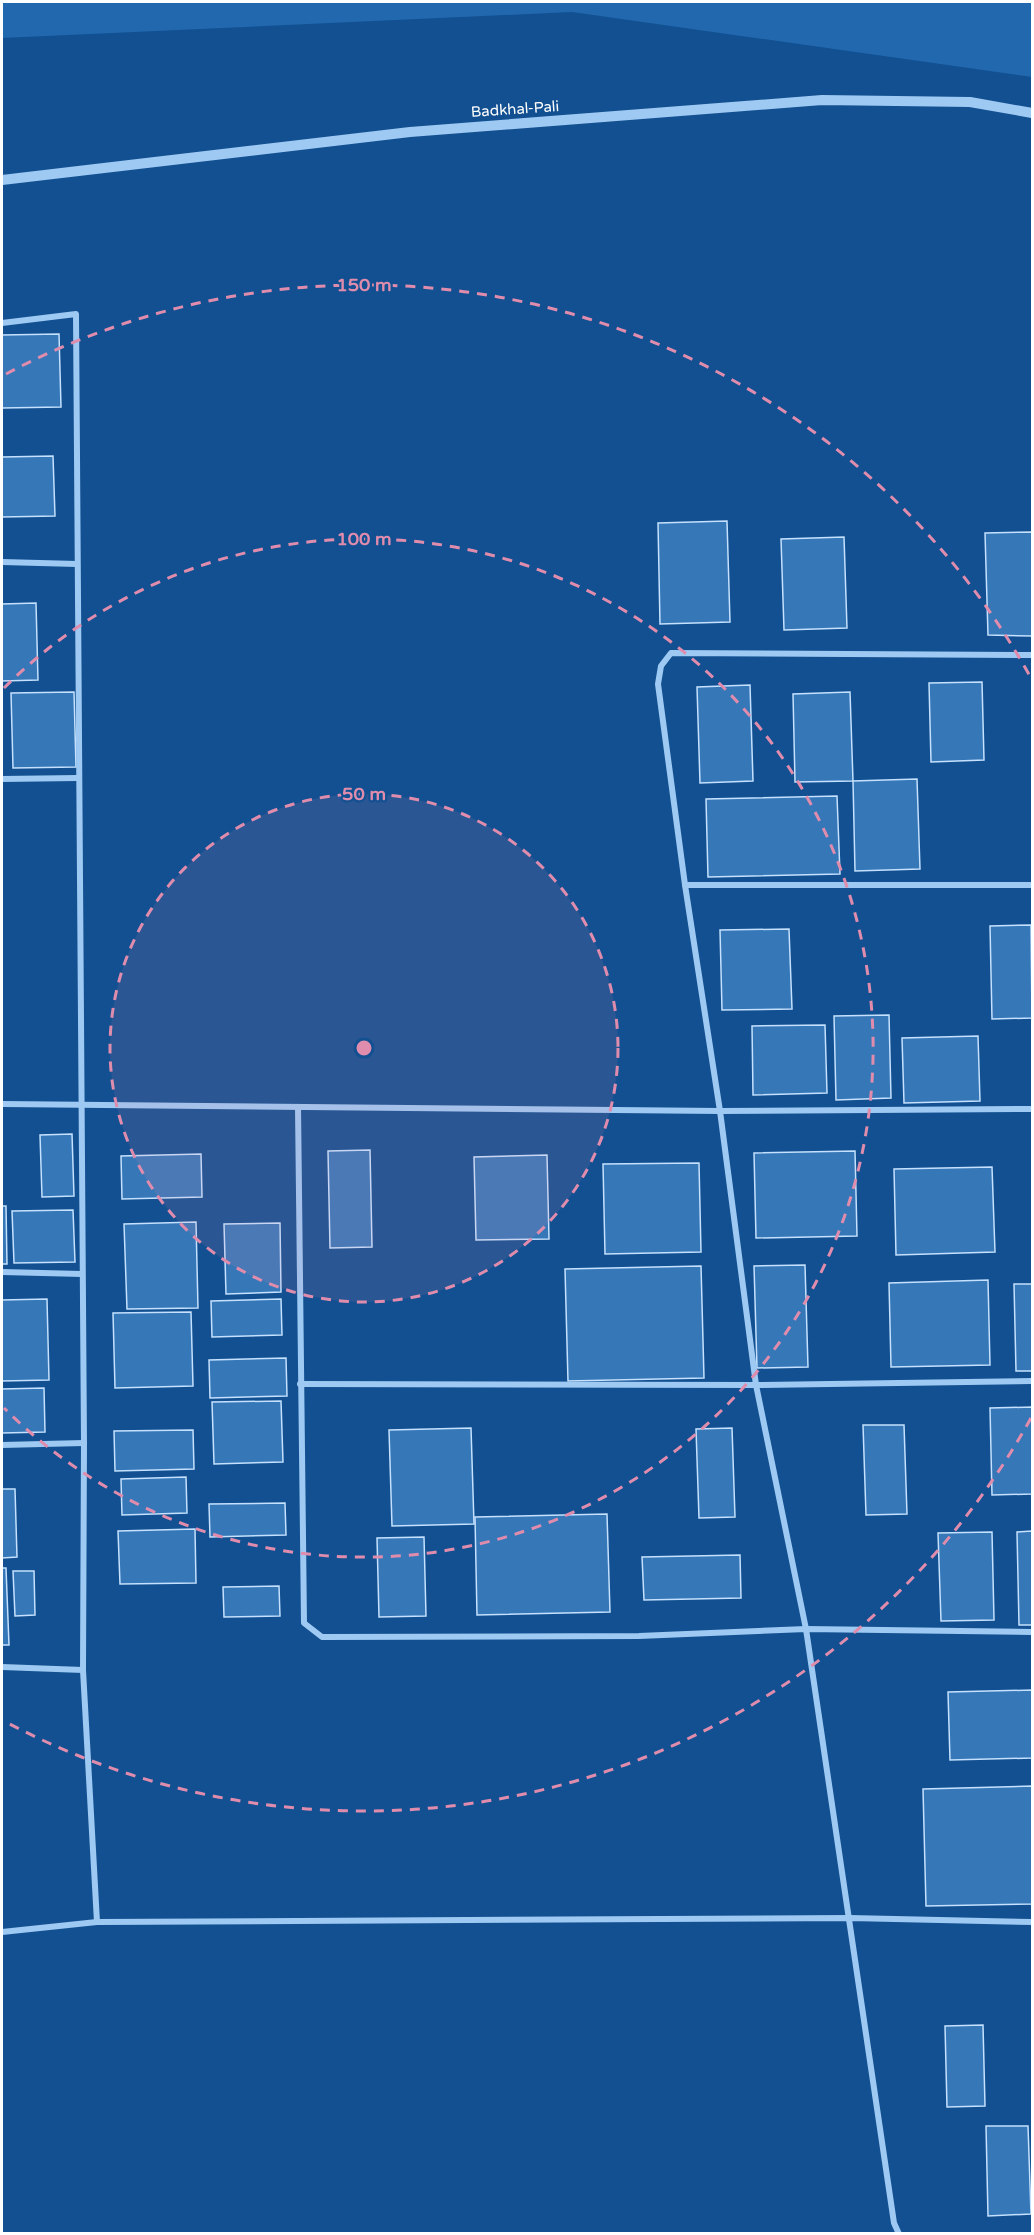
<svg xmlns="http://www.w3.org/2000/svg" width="1034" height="2235" viewBox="0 0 1034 2235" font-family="'Varela Round',sans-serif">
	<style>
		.green { fill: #2168ae }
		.building { fill: #3677b8; stroke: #c5e1fd; stroke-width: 1.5 }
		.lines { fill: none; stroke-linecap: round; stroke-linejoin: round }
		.minor { stroke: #9ec9f2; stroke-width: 6 }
		.tertiary { stroke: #9ec9f2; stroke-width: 10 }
		.ring { fill: none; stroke: #e08cad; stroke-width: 3; stroke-dasharray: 10 8 }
		.labels { text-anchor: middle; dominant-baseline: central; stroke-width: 4.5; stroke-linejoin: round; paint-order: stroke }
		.street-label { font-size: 15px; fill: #fff; stroke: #125091 }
		.centre { fill: #e08cad; stroke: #125091; stroke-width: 3 }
		.ring-label { font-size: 18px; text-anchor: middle; font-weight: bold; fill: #e08cad; stroke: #125091; stroke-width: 4.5; stroke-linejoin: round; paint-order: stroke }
	</style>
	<rect width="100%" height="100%" fill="#125091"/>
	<polygon class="green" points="2,2 1032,2 1032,77 572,12 2,38"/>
	<g class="building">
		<polygon points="59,334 61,407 2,408 2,335"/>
		<polygon points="53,456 55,516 2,517 2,457"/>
		<polygon points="727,521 730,622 660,624 658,523"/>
		<polygon points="1032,532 1032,636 988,635 985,533"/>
		<polygon points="844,537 847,628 784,630 781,539"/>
		<polygon points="36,603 38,680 2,681 2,604"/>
		<polygon points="982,682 984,760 931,762 929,683"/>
		<polygon points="750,685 753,781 700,783 697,687"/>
		<polygon points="74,692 76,767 13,768 11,693"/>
		<polygon points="850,692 853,781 795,782 793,694"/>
		<polygon points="917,779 920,869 855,871 853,781"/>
		<polygon points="837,796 840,874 708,877 706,799"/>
		<polygon points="1031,925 1032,1018 992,1019 990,926"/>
		<polygon points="789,929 792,1009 722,1010 720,930"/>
		<polygon points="889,1015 891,1098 836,1100 834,1016"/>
		<polygon points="825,1025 827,1093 753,1095 752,1026"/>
		<polygon points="978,1036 980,1101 904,1103 902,1038"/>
		<polygon points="72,1134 74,1196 42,1197 40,1135"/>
		<polygon points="370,1150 372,1247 330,1248 328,1151"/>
		<polygon points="855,1151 857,1236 756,1238 754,1153"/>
		<polygon points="201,1154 202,1197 122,1199 121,1156"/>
		<polygon points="547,1155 549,1239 476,1240 474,1157"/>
		<polygon points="699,1163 701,1252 605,1254 603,1164"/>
		<polygon points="992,1167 995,1252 896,1255 894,1169"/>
		<polygon points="2,1206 6,1206 7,1264 2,1264"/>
		<polygon points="73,1210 75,1262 14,1263 12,1211"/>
		<polygon points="196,1222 198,1308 127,1309 124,1224"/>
		<polygon points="280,1223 281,1292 226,1294 224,1224"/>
		<polygon points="805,1265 808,1367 757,1368 754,1266"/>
		<polygon points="701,1266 704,1378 568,1381 565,1269"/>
		<polygon points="988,1280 990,1365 891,1367 889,1283"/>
		<polygon points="1014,1284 1032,1284 1032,1371 1016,1371"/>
		<polygon points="47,1299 49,1380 2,1381 2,1300"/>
		<polygon points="281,1299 282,1335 212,1337 211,1301"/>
		<polygon points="191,1312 193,1386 115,1388 113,1313"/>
		<polygon points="286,1358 287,1396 210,1398 209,1360"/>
		<polygon points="44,1388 45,1432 2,1433 2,1389"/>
		<polygon points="281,1401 283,1462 214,1464 212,1402"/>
		<polygon points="1032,1407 1032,1494 992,1495 990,1408"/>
		<polygon points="863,1425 904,1425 907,1514 866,1515"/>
		<polygon points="471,1428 474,1524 392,1526 389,1430"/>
		<polygon points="732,1428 735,1517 699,1518 696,1429"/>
		<polygon points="193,1430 194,1469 115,1471 114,1431"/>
		<polygon points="186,1477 187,1513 122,1515 121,1479"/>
		<polygon points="2,1489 15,1489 17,1557 2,1558"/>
		<polygon points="285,1503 286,1535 210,1537 209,1504"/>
		<polygon points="607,1514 610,1612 477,1615 475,1517"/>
		<polygon points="195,1529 196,1583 120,1584 118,1531"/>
		<polygon points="1032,1531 1032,1625 1019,1625 1017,1532"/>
		<polygon points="992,1532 994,1620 941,1621 938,1533"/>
		<polygon points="424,1537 426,1616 379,1617 377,1538"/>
		<polygon points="740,1555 741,1598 644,1600 642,1557"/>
		<polygon points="2,1568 6,1568 9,1645 2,1645"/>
		<polygon points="13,1571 34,1571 35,1615 15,1616"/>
		<polygon points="279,1586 280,1616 224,1617 223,1587"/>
		<polygon points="1032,1690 1032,1758 950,1760 948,1692"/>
		<polygon points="1032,1786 1032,1904 926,1906 923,1789"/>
		<polygon points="983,2025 985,2106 947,2107 945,2026"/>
		<polygon points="986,2126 1028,2126 1031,2214 988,2216"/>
	</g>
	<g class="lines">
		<g class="minor">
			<polyline points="2,323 76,314 84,1443 83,1670 97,1922"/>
			<polyline points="2,562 77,564"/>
			<polyline points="2,779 78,778"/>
			<polyline points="685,885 1032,885"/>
			<polyline points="2,1104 720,1111 1032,1109"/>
			<polyline points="298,1107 304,1623 322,1637 639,1636 806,1629 1032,1632"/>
			<polyline points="2,1272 82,1274"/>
			<polyline points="300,1384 756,1385 1032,1381"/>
			<polyline points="2,1445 84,1443"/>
			<polyline points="2,1667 83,1670"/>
			<polyline points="2,1932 97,1922 850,1918 1032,1922"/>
			<polyline points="899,2234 894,2223 806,1629 756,1385 720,1111 685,885 658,684 661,666 671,653 1032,655"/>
		</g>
		<polyline class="tertiary" points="2,180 410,132 822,100 970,102 1032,113"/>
	</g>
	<circle cx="364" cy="1048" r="254" fill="#e08cad" fill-opacity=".12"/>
	<g class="ring">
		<circle cx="364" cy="1048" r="254"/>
		<path d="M4 688A509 509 0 1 1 4 1408"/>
		<path d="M1031 1418A763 763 0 0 1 6 1722M6 374A763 763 0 0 1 1031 678"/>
	</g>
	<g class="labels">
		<g class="street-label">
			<text transform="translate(515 109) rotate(-4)">Badkhal-Pali</text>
		</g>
	</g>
	<circle cx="364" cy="1048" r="9" class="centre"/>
	<g class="ring-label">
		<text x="364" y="291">150 m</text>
		<text x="364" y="545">100 m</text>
		<text x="364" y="800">50 m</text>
	</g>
	<rect width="1034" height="2235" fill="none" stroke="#ffffff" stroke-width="6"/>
</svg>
